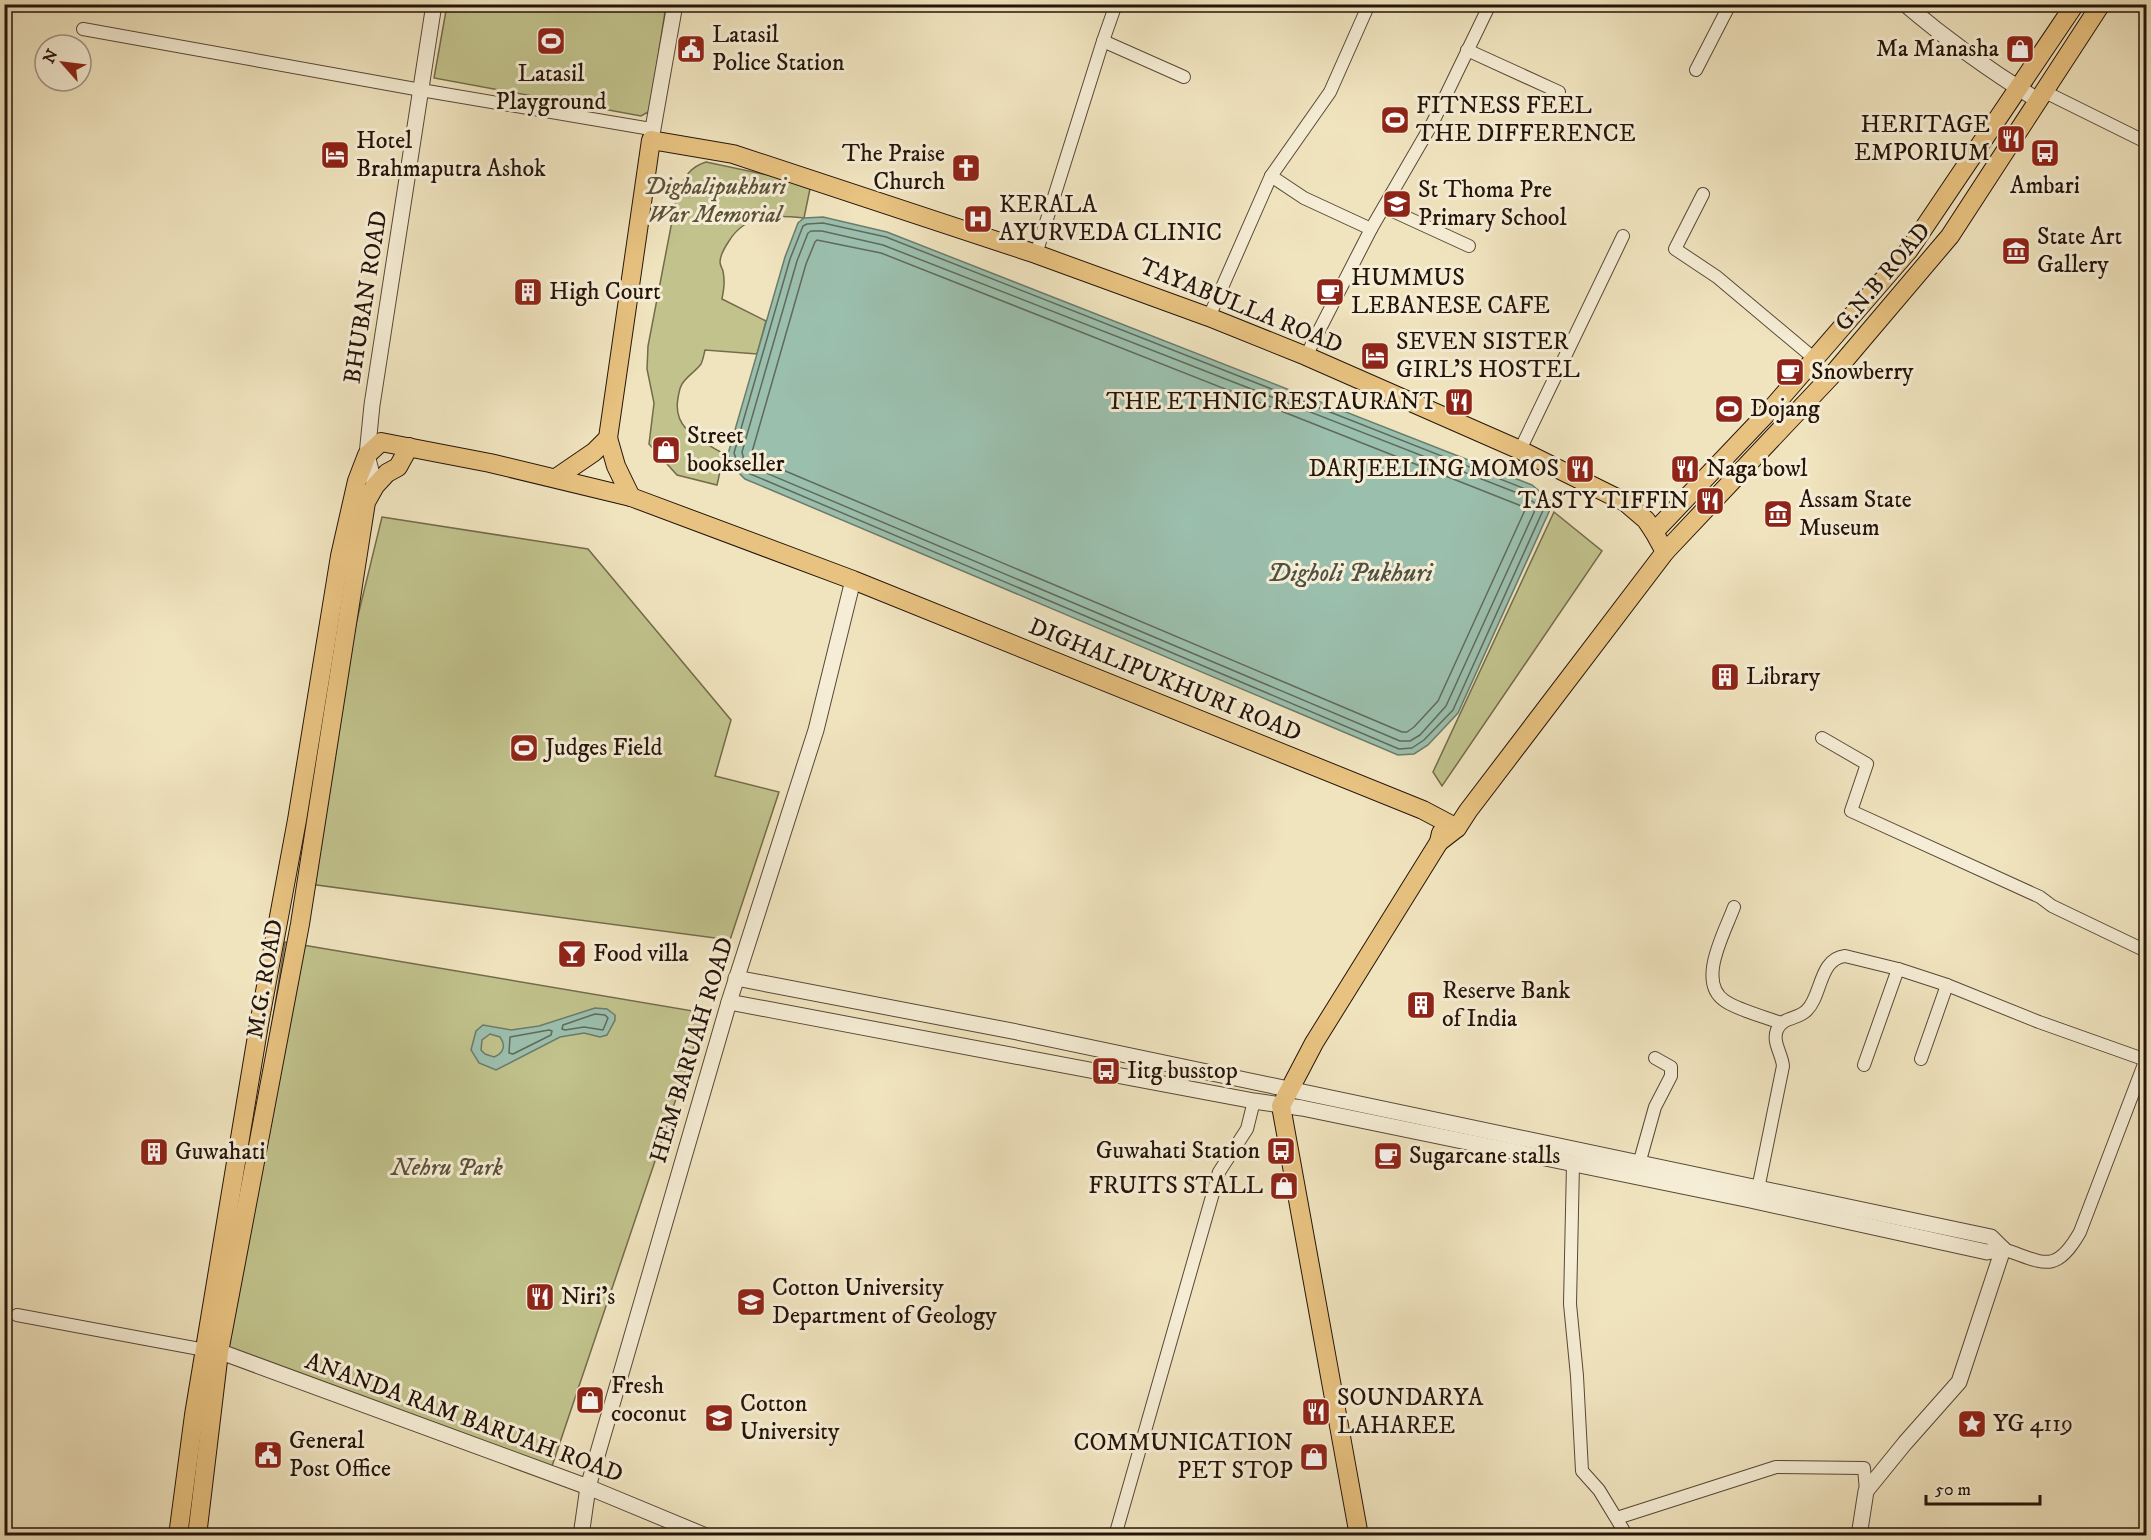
<svg xmlns="http://www.w3.org/2000/svg" width="2151" height="1540" viewBox="0 0 2151 1540" font-family="'IM FELL DW Pica',serif">
	<style>
		.green { fill: #c1c28c; stroke: #736b4b; stroke-width: 1.5 }
		.water { fill: #9bbfad; stroke: #6c7b6c; stroke-width: 1.5; fill-rule: evenodd }
		.lines { fill: none; stroke-linecap: round; stroke-linejoin: round }
		.shore { stroke: #606a5c; stroke-width: 1.5 }
		.minor-casing { stroke: #584837; stroke-width: 14 }
		.tertiary-casing { stroke: #584837; stroke-width: 17 }
		.primary-casing { stroke: #25140a; stroke-width: 20 }
		.minor { stroke: #f5edd5; stroke-width: 12 }
		.tertiary { stroke: #f5edd5; stroke-width: 15 }
		.primary { stroke: #e8c280; stroke-width: 18 }
		.labels { text-anchor: middle; dominant-baseline: central; stroke-width: 6; stroke-linejoin: round; paint-order: stroke }
		.poi-label { font-size: 24px; fill: #25140a; stroke: #f5edd5; text-anchor: start }
		.park-label { font-size: 24px; font-style: italic; fill: #5c5138; stroke: #f5edd5 }
		.street-label { font-size: 24px; fill: #25140a; stroke: #f5edd5 }
		.water-label { font-size: 26px; font-style: italic; fill: #4e5043; stroke: #f5edd5 }
	</style>
	<rect width="100%" height="100%" fill="#f0e4bf"/>
	<filter id="stains"><feTurbulence type="fractalNoise" baseFrequency=".00333" numOctaves="4"/><feColorMatrix values="0 0 0 0 .2 0 0 0 0 .09 0 0 0 0 .02 0 0 0 .5 -.17"/></filter>
	<radialGradient id="worn" r=".72"><stop offset=".6" stop-color="#630" stop-opacity="0"/><stop offset="1" stop-color="#630" stop-opacity=".3"/></radialGradient>
	<g class="green">
		<polygon points="447,5 666,5 650,111 641,116 434,78"/>
		<path d="M706,162L811,184L804,218C775,215 746,213 729,241C725,247 720,255 720,262C720,265 722,268 723,271C725,282 724,288 722,299L766,321L757,354L705,350C704,354 703,360 701,364C696,371 687,376 682,384C679,389 679,393 678,398C672,430 701,440 724,454L717,485L677,475L649,444L654,403L647,369L648,346L678,190C685,177 690,167 706,162Z"/>
		<polygon points="1554,512 1602,551 1442,786 1433,772"/>
		<polygon points="382,517 588,549 731,720 715,776 779,792 730,940 302,883 335,710"/>
		<polygon points="285,942 705,1013 551,1469 220,1352"/>
	</g>
	<g class="water">
		<polygon points="823,217 887,232 1532,485 1553,503 1458,713 1428,745 1414,754 1398,755 745,479 733,467 728,454 785,257 798,223 804,218"/>
		<path d="M595,1008L607,1009L615,1015V1020L607,1035L600,1037L584,1033L560,1037L496,1070L479,1063L471,1050L476,1031L483,1025L511,1030L539,1026ZM490,1034L500,1037C506,1045 504,1053 494,1057L485,1054L481,1050L482,1040Z"/>
	</g>
	<g class="lines">
		<g class="shore">
			<polygon points="823,223 886,237 1528,490 1545,503 1545,506 1453,710 1424,740 1412,748 1399,749 748,473 738,464 734,453 790,259 803,226 807,224"/>
			<polygon points="811,231 822,231 883,245 1525,496 1536,504 1536,508 1446,706 1420,735 1410,741 1400,741 752,467 744,460 742,452 797,261 808,233"/>
			<polygon points="817,240 881,253 1524,507 1525,510 1438,701 1414,727 1407,732 1402,732 757,459 752,452 806,264 815,242"/>
			<polygon points="595,1014 605,1015 608,1018 603,1030 584,1027 565,1030 562,1029 563,1025"/>
			<polygon points="549,1030 552,1031 551,1035 513,1054 509,1053 510,1037"/>
		</g>
		<g class="minor-casing">
			<g id="minor">
				<polyline points="83,29 421,90 651,129"/>
				<polyline points="1103,41 1184,77"/>
				<polyline points="1467,50 1559,92"/>
				<polyline points="1696,70 1730,4"/>
				<polyline points="2045,92 2146,142"/>
				<polyline points="1271,176 1304,198 1371,229"/>
				<polyline points="1703,194 1675,249 1717,277 1816,360"/>
				<polyline points="1384,207 1469,246"/>
				<polyline points="1036,254 1103,41 1116,4"/>
				<polyline points="1209,317 1271,176 1330,92 1369,4"/>
				<polyline points="1306,356 1371,229 1433,122 1490,4"/>
				<polyline points="1520,450 1623,236"/>
				<polyline points="1822,738 1867,764 1851,811 2040,897 2052,906 2146,951"/>
				<path d="M1734,907C1725,932 1696,982 1725,1001C1738,1010 1765,1017 1781,1023"/>
				<polyline points="1921,1059 1947,985"/>
				<polyline points="1864,1065 1898,969"/>
				<polyline points="1573,1164 1570,1304 1577,1376 1582,1471 1599,1490 1627,1536"/>
				<polyline points="1639,1164 1655,1107 1671,1076 1671,1067 1655,1058"/>
				<path d="M1757,1194L1783,1066C1782,1054 1772,1042 1777,1030C1783,1016 1798,1020 1807,1010C1822,995 1819,959 1845,956L1898,969L1947,985L2039,1022L2146,1060"/>
				<path d="M2003,1249C2043,1262 2055,1276 2080,1232L2146,1059"/>
				<polyline points="17,1315 205,1350"/>
				<polyline points="1617,1518 1776,1467 1864,1468 1866,1491"/>
				<polyline points="1115,1536 1219,1172 1247,1129 1254,1101"/>
			</g>
		</g>
		<g class="tertiary-casing">
			<g id="tertiary">
				<path d="M1905,4C1947,40 1992,72 2039,101"/>
				<polyline points="651,140 675,4"/>
				<polyline points="375,486 367,455 372,405 434,4"/>
				<polyline points="736,978 1017,1032 1991,1237 2003,1249"/>
				<polyline points="729,1002 1254,1101 1302,1108 1750,1200 1987,1252 2003,1249"/>
				<polyline points="208,1350 221,1352 588,1487 706,1536"/>
				<polyline points="581,1536 588,1487 729,1002 816,730 853,580"/>
				<polyline points="1859,1536 1866,1491 1905,1443 1959,1382 2003,1249"/>
			</g>
		</g>
		<g class="primary-casing">
			<g id="primary">
				<polyline points="608,438 616,466 631,497"/>
				<polyline points="556,478 594,452 608,438 651,140 733,154 1036,254 1209,317 1306,356 1520,450 1625,502 1646,520 1654,532 1665,552"/>
				<polyline points="1654,532 1772,408 1909,250 2075,4"/>
				<polyline points="1439,842 1457,828 1468,811 1665,552 1833,374 1950,236 2101,4"/>
				<polyline points="178,1536 194,1415 259,1024 297,820 340,556 357,481 367,455 381,442 490,463 631,497 853,580 1423,810 1457,828"/>
				<polyline points="197,1536 219,1352 300,924 366,502 375,486 387,473 398,467 409,447"/>
				<polyline points="1359,1536 1281,1106 1314,1043 1439,842 1441,833"/>
			</g>
		</g>
		<use href="#minor" class="minor"/>
		<use href="#tertiary" class="tertiary"/>
		<use href="#primary" class="primary"/>
	</g>
	<defs>
		<g id="stadium-square" transform="scale(1.5)"><rect x="-9" y="-9" width="18" height="18" rx="4" fill="#8f2418" stroke="#f5edd5"/><path d="M0-5a6.5 5 0 1 0 0 10a6.5 5 0 1 0 0-10ZM-3.5-1.8h7v3.6h-7Z" fill="#fff"/></g>
		<g id="civic-square" transform="scale(1.5)"><rect x="-9" y="-9" width="18" height="18" rx="4" fill="#8f2418" stroke="#f5edd5"/><path d="M-.6-6.5H3V-4.5H.6V-3L4-1V1h2V6H-6V1h2V-1L-.6-3ZM-1.2 2.5V6h2.4V2.5Z" fill="#fff"/></g>
		<g id="shop-square" transform="scale(1.5)"><rect x="-9" y="-9" width="18" height="18" rx="4" fill="#8f2418" stroke="#f5edd5"/><path d="M-5-2.5h2.3a2.7 3.5 0 0 1 5.4 0H5L5.5 6h-11ZM-1.5-2.5h3a1.5 2.3 0 0 0-3 0Z" fill="#fff"/></g>
		<g id="restaurant-square" transform="scale(1.5)"><rect x="-9" y="-9" width="18" height="18" rx="4" fill="#8f2418" stroke="#f5edd5"/><path d="M-5-6h1v4h1v-4h1v4h1v-4h1v5L-1.5 .5V6h-2V.5L-5-1ZM5-6V6H3V1.5H1.5Q1.5-4 5-6Z" fill="#fff"/></g>
		<g id="bus-square" transform="scale(1.5)"><rect x="-9" y="-9" width="18" height="18" rx="4" fill="#8f2418" stroke="#f5edd5"/><path d="M-5-6H5V4H4V6H2V4H-2V6H-4V4H-5ZM-3.5-4V0h7V-4ZM-3.5 1.2v1.5H-2V1.2ZM2 1.2v1.5H3.5V1.2Z" fill="#fff"/></g>
		<g id="hotel-square" transform="scale(1.5)"><rect x="-9" y="-9" width="18" height="18" rx="4" fill="#8f2418" stroke="#f5edd5"/><path d="M-6-4.5h1.5V1H6V5H4.5V3h-9V5H-6ZM-4 0a1.8 1.8 0 1 1 3.6 0ZM.5 0V-2.5h3Q6-2.5 6 0Z" fill="#fff"/></g>
		<g id="church-square" transform="scale(1.5)"><rect x="-9" y="-9" width="18" height="18" rx="4" fill="#8f2418" stroke="#f5edd5"/><path d="M-1.2-6h2.4v3.5h3.3v2.4h-3.3V6h-2.4V-.1h-3.3v-2.4h3.3Z" fill="#fff"/></g>
		<g id="school-square" transform="scale(1.5)"><rect x="-9" y="-9" width="18" height="18" rx="4" fill="#8f2418" stroke="#f5edd5"/><path d="M0-5L7-2L0 1L-7-2ZM-4 1L0 2.5L4 1V4Q0 6-4 4Z" fill="#fff"/></g>
		<g id="hospital-square" transform="scale(1.5)"><rect x="-9" y="-9" width="18" height="18" rx="4" fill="#8f2418" stroke="#f5edd5"/><path d="M-5-5h3v3.5h4V-5h3V5h-3V1.5h-4V5h-3Z" fill="#fff"/></g>
		<g id="museum-square" transform="scale(1.5)"><rect x="-9" y="-9" width="18" height="18" rx="4" fill="#8f2418" stroke="#f5edd5"/><path d="M0-6L6-3V-2H-6V-3ZM-5-1h2V3h-2ZM-1-1h2V3h-2ZM3-1h2V3H3ZM-6 4H6V6H-6Z" fill="#fff"/></g>
		<g id="building-square" transform="scale(1.5)"><rect x="-9" y="-9" width="18" height="18" rx="4" fill="#8f2418" stroke="#f5edd5"/><path d="M-4-6H4V6H1V3H-1V6H-4ZM-2.5-4.3h1.7v1.8h-1.7ZM.8-4.3h1.7v1.8H.8ZM-2.5-1h1.7V.8h-1.7ZM.8-1h1.7V.8H.8Z" fill="#fff"/></g>
		<g id="cafe-square" transform="scale(1.5)"><rect x="-9" y="-9" width="18" height="18" rx="4" fill="#8f2418" stroke="#f5edd5"/><path d="M-5.5-4.5H6V0H3Q3 3.5 0 3.5H-2.5Q-5.5 3.5-5.5 0ZM3-3.2v2h1.7v-2ZM-6 4.5H4V6H-6Z" fill="#fff"/></g>
		<g id="bar-square" transform="scale(1.5)"><rect x="-9" y="-9" width="18" height="18" rx="4" fill="#8f2418" stroke="#f5edd5"/><path d="M-6-5H6L.8 .8V4.5H3.5V6h-7V4.5H-.8V.8Z" fill="#fff"/></g>
		<g id="university-square" transform="scale(1.5)"><rect x="-9" y="-9" width="18" height="18" rx="4" fill="#8f2418" stroke="#f5edd5"/><path d="M0-5L7-2L0 1L-7-2ZM-4 1L0 2.5L4 1V4Q0 6-4 4Z" fill="#fff"/></g>
		<g id="sight-square" transform="scale(1.5)"><rect x="-9" y="-9" width="18" height="18" rx="4" fill="#8f2418" stroke="#f5edd5"/><path d="M0-6L1.8-2.2L6-1.7L2.9 1.2L3.7 5.4L0 3.3L-3.7 5.4L-2.9 1.2L-6-1.7L-1.8-2.2Z" fill="#fff"/></g>
	</defs>
	<g fill-rule="evenodd">
		<use href="#stadium-square" x="551" y="41"/>
		<use href="#civic-square" x="691" y="49"/>
		<use href="#shop-square" x="2020" y="49"/>
		<use href="#stadium-square" x="1395" y="120"/>
		<use href="#restaurant-square" x="2011" y="139"/>
		<use href="#bus-square" x="2045" y="153"/>
		<use href="#hotel-square" x="335" y="155"/>
		<use href="#church-square" x="966" y="168"/>
		<use href="#school-square" x="1397" y="204"/>
		<use href="#hospital-square" x="978" y="219"/>
		<use href="#museum-square" x="2016" y="251"/>
		<use href="#building-square" x="528" y="292"/>
		<use href="#cafe-square" x="1330" y="292"/>
		<use href="#hotel-square" x="1375" y="356"/>
		<use href="#cafe-square" x="1790" y="372"/>
		<use href="#restaurant-square" x="1459" y="402"/>
		<use href="#stadium-square" x="1729" y="409"/>
		<use href="#shop-square" x="666" y="450"/>
		<use href="#restaurant-square" x="1580" y="469"/>
		<use href="#restaurant-square" x="1685" y="469"/>
		<use href="#restaurant-square" x="1710" y="501"/>
		<use href="#museum-square" x="1778" y="514"/>
		<use href="#building-square" x="1725" y="677"/>
		<use href="#stadium-square" x="524" y="748"/>
		<use href="#bar-square" x="572" y="954"/>
		<use href="#building-square" x="1421" y="1005"/>
		<use href="#bus-square" x="1106" y="1071"/>
		<use href="#bus-square" x="1281" y="1151"/>
		<use href="#building-square" x="154" y="1152"/>
		<use href="#cafe-square" x="1388" y="1156"/>
		<use href="#shop-square" x="1284" y="1186"/>
		<use href="#restaurant-square" x="540" y="1297"/>
		<use href="#university-square" x="751" y="1302"/>
		<use href="#shop-square" x="590" y="1400"/>
		<use href="#restaurant-square" x="1316" y="1412"/>
		<use href="#university-square" x="719" y="1418"/>
		<use href="#sight-square" x="1972" y="1424"/>
		<use href="#civic-square" x="268" y="1455"/>
		<use href="#shop-square" x="1314" y="1457"/>
	</g>
	<g class="labels">
		<g class="poi-label">
			<text x="712" y="35">Latasil<tspan x="712" dy="28">Police Station</tspan></text>
			<text x="1999" y="49" text-anchor="end">Ma Manasha</text>
			<text x="551" y="74" text-anchor="middle">Latasil<tspan x="551" dy="28">Playground</tspan></text>
			<text x="1416" y="106">FITNESS FEEL<tspan x="1416" dy="28">THE DIFFERENCE</tspan></text>
			<text x="1990" y="125" text-anchor="end">HERITAGE<tspan x="1990" dy="28">EMPORIUM</tspan></text>
			<text x="356" y="141">Hotel<tspan x="356" dy="28">Brahmaputra Ashok</tspan></text>
			<text x="945" y="154" text-anchor="end">The Praise<tspan x="945" dy="28">Church</tspan></text>
			<text x="2045" y="186" text-anchor="middle">Ambari</text>
			<text x="1418" y="190">St Thoma Pre<tspan x="1418" dy="28">Primary School</tspan></text>
			<text x="999" y="205">KERALA<tspan x="999" dy="28">AYURVEDA CLINIC</tspan></text>
			<text x="2037" y="237">State Art<tspan x="2037" dy="28">Gallery</tspan></text>
			<text x="1351" y="278">HUMMUS<tspan x="1351" dy="28">LEBANESE CAFE</tspan></text>
			<text x="549" y="292">High Court</text>
			<text x="1396" y="342">SEVEN SISTER<tspan x="1396" dy="28">GIRL'S HOSTEL</tspan></text>
			<text x="1811" y="372">Snowberry</text>
			<text x="1438" y="402" text-anchor="end">THE ETHNIC RESTAURANT</text>
			<text x="1750" y="409">Dojang</text>
			<text x="687" y="436">Street<tspan x="687" dy="28">bookseller</tspan></text>
			<text x="1559" y="469" text-anchor="end">DARJEELING MOMOS</text>
			<text x="1706" y="469">Naga bowl</text>
			<text x="1799" y="500">Assam State<tspan x="1799" dy="28">Museum</tspan></text>
			<text x="1689" y="501" text-anchor="end">TASTY TIFFIN</text>
			<text x="1746" y="677">Library</text>
			<text x="545" y="748">Judges Field</text>
			<text x="593" y="954">Food villa</text>
			<text x="1442" y="991">Reserve Bank<tspan x="1442" dy="28">of India</tspan></text>
			<text x="1127" y="1071">Iitg busstop</text>
			<text x="1260" y="1151" text-anchor="end">Guwahati Station</text>
			<text x="175" y="1152">Guwahati</text>
			<text x="1409" y="1156">Sugarcane stalls</text>
			<text x="1263" y="1186" text-anchor="end">FRUITS STALL</text>
			<text x="772" y="1288">Cotton University<tspan x="772" dy="28">Department of Geology</tspan></text>
			<text x="561" y="1297">Niri's</text>
			<text x="611" y="1386">Fresh<tspan x="611" dy="28">coconut</tspan></text>
			<text x="1337" y="1398">SOUNDARYA<tspan x="1337" dy="28">LAHAREE</tspan></text>
			<text x="740" y="1404">Cotton<tspan x="740" dy="28">University</tspan></text>
			<text x="1993" y="1424">YG 4119</text>
			<text x="289" y="1441">General<tspan x="289" dy="28">Post Office</tspan></text>
			<text x="1293" y="1443" text-anchor="end">COMMUNICATION<tspan x="1293" dy="28">PET STOP</tspan></text>
		</g>
		<g class="park-label">
			<text x="715" y="187">Dighalipukhuri<tspan x="715" dy="28">War Memorial</tspan></text>
			<text x="447" y="1168">Nehru Park</text>
		</g>
		<g class="street-label">
			<text transform="translate(1883 277) rotate(-50)">G.N.B ROAD</text>
			<text transform="translate(366 297) rotate(-81)">BHUBAN ROAD</text>
			<text transform="translate(1241 306) rotate(22)">TAYABULLA ROAD</text>
			<text transform="translate(1165 680) rotate(22)">DIGHALIPUKHURI ROAD</text>
			<text transform="translate(265 979) rotate(-80)">M.G. ROAD</text>
			<text transform="translate(692 1050) rotate(-73)">HEM BARUAH ROAD</text>
			<text transform="translate(464 1418) rotate(20)">ANANDA RAM BARUAH ROAD</text>
		</g>
		<g class="water-label">
			<text x="1350" y="573">Digholi Pukhuri</text>
		</g>
	</g>
	<rect width="2151" height="1540" fill="none" stroke="#f0e4bf" stroke-width="24"/>
	<rect x="6" y="6" width="2139" height="1528" fill="none" stroke="#25140a" stroke-width="3"/>
	<rect x="12" y="12" width="2127" height="1516" fill="none" stroke="#25140a" stroke-width="1.5"/>
	<g transform="translate(63 63) rotate(298)"><circle r="28" fill="#f5edd5" stroke="#a29684" stroke-width="1.5"/>
	<path d="M0-4.5L10 22L0 15L-10 22Z" fill="#8f2418"/>
	<text y="-9" font-size="16" font-weight="bold" text-anchor="middle" fill="#25140a">N</text>
	</g>
	<path d="M1926 1495v9h114v-9" fill="none" stroke="#25140a" stroke-width="3"/>
	<text x="1935" y="1495" font-size="18" fill="#25140a" stroke="#f5edd5" stroke-width="4.5" paint-order="stroke">50 m</text>
	<rect width="100%" height="100%" filter="url(#stains)"/>
	<rect width="100%" height="100%" fill="url(#worn)"/>
</svg>
